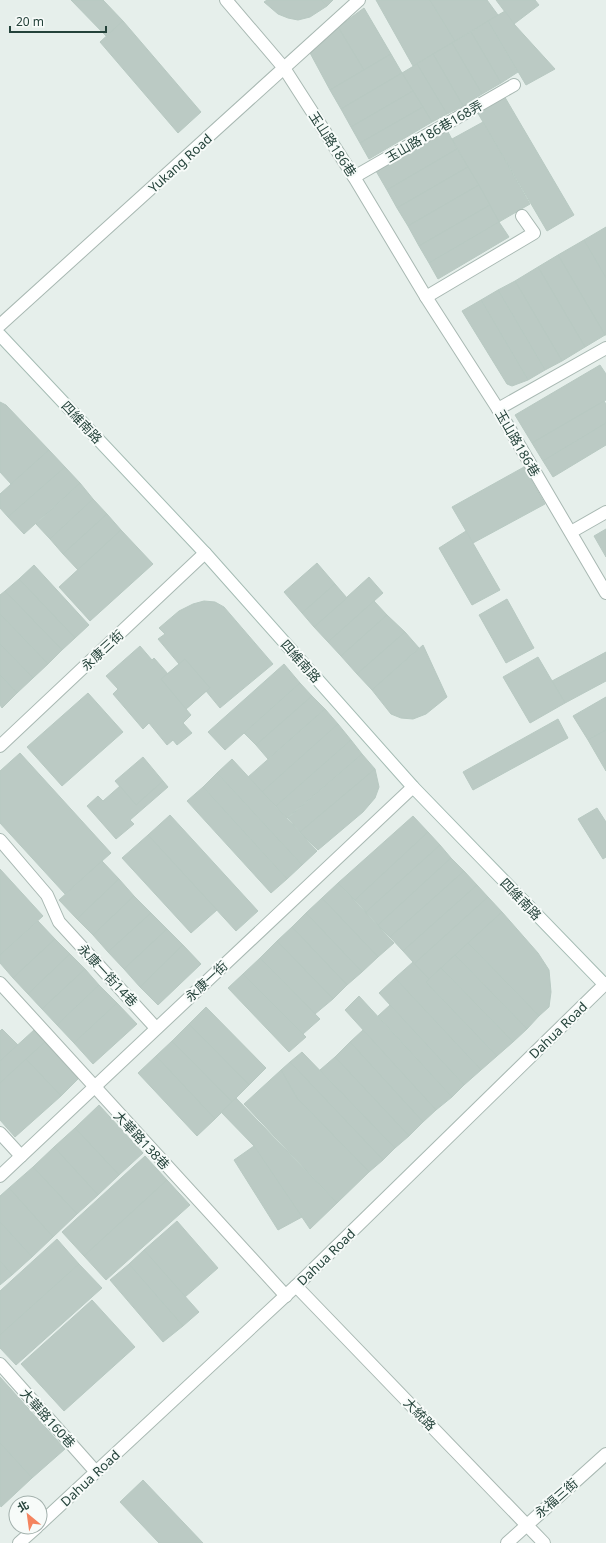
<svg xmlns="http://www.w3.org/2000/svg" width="606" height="1543" viewBox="0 0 606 1543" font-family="'Noto Sans','Noto Sans TC',sans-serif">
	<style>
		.building { fill: #bbcac4; stroke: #b8c9c2 }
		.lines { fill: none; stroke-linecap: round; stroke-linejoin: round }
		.lane-casing { stroke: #a8b8b2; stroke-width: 14 }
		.street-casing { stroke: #a8b8b2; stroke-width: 14 }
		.secondary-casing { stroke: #a4bbb3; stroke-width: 14 }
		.lane { stroke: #fff; stroke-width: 12 }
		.street { stroke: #fff; stroke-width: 12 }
		.secondary { stroke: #fff; stroke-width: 12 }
		.labels { text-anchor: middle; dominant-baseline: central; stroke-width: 4; stroke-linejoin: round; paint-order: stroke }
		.street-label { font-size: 13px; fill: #24423a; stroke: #f7fbf9 }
	</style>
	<rect width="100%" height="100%" fill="#e6efeb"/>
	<g class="building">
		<polygon points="71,0 103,0 123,21 106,36"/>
		<polygon points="267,0 321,0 327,6 310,17 298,20 288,18 278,14 264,2"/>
		<polygon points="321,0 333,0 327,6"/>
		<polygon points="376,0 430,0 455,41 413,66"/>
		<polygon points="430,0 487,0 498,15 455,41"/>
		<polygon points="496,0 535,0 539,5 514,24"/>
		<polygon points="364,8 391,54 364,70 338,27"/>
		<polygon points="505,11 514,24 555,69 526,85 488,21"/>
		<polygon points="123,21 201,112 178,133 100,42"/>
		<polygon points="488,21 518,72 501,83 471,32"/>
		<polygon points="338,27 364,70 330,90 309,51"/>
		<polygon points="471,32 501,83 482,94 452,43"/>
		<polygon points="452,43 482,94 463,106 433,54"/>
		<polygon points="391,54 402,73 341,109 330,90"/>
		<polygon points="433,54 463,106 447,114 417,64"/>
		<polygon points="417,64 447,114 432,122 402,73"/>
		<polygon points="402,73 413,91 351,127 341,109"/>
		<polygon points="413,91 423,107 360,143 351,127"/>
		<polygon points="503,94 574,215 547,231 476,110"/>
		<polygon points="423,107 432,122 369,159 360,143"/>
		<polygon points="483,122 530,204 499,222 452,139"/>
		<polygon points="447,130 457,149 387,190 376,171"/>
		<polygon points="457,149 468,167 397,208 387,190"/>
		<polygon points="468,167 479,185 408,226 397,208"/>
		<polygon points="479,185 490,205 419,246 408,226"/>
		<polygon points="490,205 499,222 429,263 419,246"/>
		<polygon points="499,222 509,237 438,279 429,263"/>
		<polygon points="606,227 606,278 584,240"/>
		<polygon points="584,240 606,278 606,335 605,335 558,255"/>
		<polygon points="558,255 605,335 585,347 538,267"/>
		<polygon points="538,267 585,347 562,361 515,281"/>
		<polygon points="515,281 562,361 545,370 498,290"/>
		<polygon points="498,290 545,370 528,380 481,300"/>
		<polygon points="481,300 528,380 512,386 507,384 462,311"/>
		<polygon points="600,365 606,374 606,400 532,443 515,415"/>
		<polygon points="604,401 606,404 606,423 543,461 532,443"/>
		<polygon points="0,402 6,405 49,450 11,484 0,472"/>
		<polygon points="606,423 606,445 553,477 543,461"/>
		<polygon points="49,450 65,467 8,517 0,508 0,494"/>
		<polygon points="65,467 80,483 24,534 8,517"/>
		<polygon points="524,467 545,504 473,543 452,507"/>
		<polygon points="80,483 93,499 50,539 36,524"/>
		<polygon points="93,499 107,514 63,554 50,539"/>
		<polygon points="107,514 121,530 78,570 63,554"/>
		<polygon points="606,529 606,557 594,536"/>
		<polygon points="121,530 153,564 90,621 59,587"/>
		<polygon points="466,531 500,590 472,605 439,548"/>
		<polygon points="317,563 335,584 302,613 284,592"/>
		<polygon points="34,565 89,625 75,638 19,579"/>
		<polygon points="369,577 383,593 328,642 314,627"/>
		<polygon points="19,579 75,638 62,650 5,591"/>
		<polygon points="335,584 347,598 314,627 302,613"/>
		<polygon points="5,591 62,650 48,664 0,614 0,595"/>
		<polygon points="507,599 534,648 506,663 479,615"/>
		<polygon points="204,601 215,602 224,607 273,664 220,708 206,691 186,709 191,715 183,723 192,733 177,745 173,740 167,745 149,723 143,729 113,694 118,689 106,676 140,646 152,660 154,658 168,674 179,664 158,639 165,634 159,628 179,611 193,604"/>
		<polygon points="374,601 387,615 341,656 328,642"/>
		<polygon points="0,614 48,664 33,678 0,644"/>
		<polygon points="387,615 405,632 357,674 341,656"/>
		<polygon points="405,632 419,648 372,690 357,674"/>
		<polygon points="0,644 33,678 17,693 0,675"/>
		<polygon points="423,645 447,697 426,714 413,719 401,718 391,714 372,690"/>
		<polygon points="606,652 606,681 565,703 552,681"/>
		<polygon points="538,657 565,703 530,723 503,677"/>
		<polygon points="185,659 210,688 186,709 161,679"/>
		<polygon points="284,664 300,683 225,750 208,732"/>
		<polygon points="0,675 17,693 2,708 0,705"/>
		<polygon points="300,683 312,696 256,745 244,733"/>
		<polygon points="88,693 123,732 62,786 27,747"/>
		<polygon points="312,696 325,709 268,759 256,745"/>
		<polygon points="606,697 606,730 588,740 573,716"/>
		<polygon points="325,709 338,724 262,792 248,777"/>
		<polygon points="558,719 568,738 473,790 463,772"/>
		<polygon points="338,724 351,740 276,806 262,792"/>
		<polygon points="606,730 606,771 588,740"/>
		<polygon points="351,740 362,754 287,818 276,806"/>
		<polygon points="20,753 111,853 65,894 0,823 0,771"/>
		<polygon points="362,754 375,769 300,832 288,818"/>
		<polygon points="143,757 163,781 136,805 115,781"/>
		<polygon points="232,759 317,851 302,865 217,773"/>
		<polygon points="375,769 379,787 375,798 363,812 318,850 300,832"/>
		<polygon points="217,773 302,865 287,879 203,787"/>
		<polygon points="163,781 168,787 130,820 134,824 116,839 87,806 98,796 103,801 120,786 136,805"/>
		<polygon points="203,787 287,879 271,893 187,801"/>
		<polygon points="597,808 606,822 606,857 603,859 578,819"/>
		<polygon points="170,815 258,911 236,931 148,835"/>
		<polygon points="413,816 428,832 355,900 338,883"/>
		<polygon points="428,832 440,845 366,912 355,900"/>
		<polygon points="148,835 217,910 191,933 122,858"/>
		<polygon points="440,845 451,858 378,925 366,912"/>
		<polygon points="451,858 464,871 390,937 378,925"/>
		<polygon points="102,861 119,879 77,919 59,900"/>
		<polygon points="0,869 43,916 0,955"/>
		<polygon points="464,871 477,885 403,951 390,937"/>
		<polygon points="119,879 134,896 93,935 77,919"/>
		<polygon points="338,883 394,943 378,957 322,898"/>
		<polygon points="477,885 488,897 414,964 413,962 403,951"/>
		<polygon points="134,896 151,913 108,952 93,935"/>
		<polygon points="488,897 502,912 429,979 414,964"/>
		<polygon points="322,898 378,957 362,972 306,913"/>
		<polygon points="502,912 538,953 549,970 551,992 549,1007 539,1016 468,943"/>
		<polygon points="151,913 167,929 124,969 108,952"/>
		<polygon points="306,913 362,972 347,985 292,927"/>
		<polygon points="38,921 55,939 13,978 0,963 0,955"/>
		<polygon points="292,927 347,985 333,999 277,941"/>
		<polygon points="167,929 183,945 140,987 124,969"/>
		<polygon points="55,939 70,954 28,994 13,978"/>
		<polygon points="277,941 333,999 315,1014 260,958"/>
		<polygon points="468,943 539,1016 527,1029 455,955"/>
		<polygon points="183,945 201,964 158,1005 140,987"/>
		<polygon points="70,954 85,969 42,1009 28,994"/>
		<polygon points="455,955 527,1029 513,1042 441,968"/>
		<polygon points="260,958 320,1019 303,1034 243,974"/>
		<polygon points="413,962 429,979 426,982 497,1056 481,1070 395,978"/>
		<polygon points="441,968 513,1042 497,1056 426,982"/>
		<polygon points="85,969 99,985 57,1025 42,1009"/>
		<polygon points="243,974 306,1037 289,1052 228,988"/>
		<polygon points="395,978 481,1070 464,1085 379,993"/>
		<polygon points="99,985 117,1003 74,1043 57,1025"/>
		<polygon points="359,996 452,1097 436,1110 345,1010"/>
		<polygon points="117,1003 137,1024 93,1064 74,1043"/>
		<polygon points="390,1005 464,1085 452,1097 378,1016"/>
		<polygon points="206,1007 266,1068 249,1085 189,1024"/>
		<polygon points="189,1024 249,1085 232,1102 172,1041"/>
		<polygon points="2,1029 18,1045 0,1061 0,1031"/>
		<polygon points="34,1030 45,1042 0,1083 0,1061"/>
		<polygon points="363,1030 436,1110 423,1122 350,1042"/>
		<polygon points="172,1041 232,1102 215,1119 156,1056"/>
		<polygon points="45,1042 79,1078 61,1096 26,1059"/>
		<polygon points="350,1042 423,1122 409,1136 335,1057"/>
		<polygon points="302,1052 395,1148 383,1160 290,1062"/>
		<polygon points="156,1056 215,1119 197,1136 138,1073"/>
		<polygon points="335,1057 409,1136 395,1148 320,1070"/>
		<polygon points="26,1059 61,1096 15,1137 0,1120 0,1083"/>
		<polygon points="290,1062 383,1160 369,1172 297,1098 281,1070"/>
		<polygon points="281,1070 297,1098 369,1172 337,1203 244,1104"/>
		<polygon points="236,1098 337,1203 310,1229 254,1146 221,1112"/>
		<polygon points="99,1105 143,1153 119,1175 75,1128"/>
		<polygon points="75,1128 119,1175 98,1195 54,1147"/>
		<polygon points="254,1146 302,1217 278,1230 234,1160"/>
		<polygon points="54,1147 98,1195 77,1214 33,1167"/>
		<polygon points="145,1156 167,1180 84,1256 62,1232"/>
		<polygon points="33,1167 77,1214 53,1237 9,1188"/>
		<polygon points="167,1180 190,1205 106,1280 84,1256"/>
		<polygon points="9,1188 53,1237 32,1257 0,1222 0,1196"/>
		<polygon points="177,1221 218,1268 185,1297 144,1250"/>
		<polygon points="0,1222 32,1257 12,1275 0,1261"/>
		<polygon points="57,1239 79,1264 0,1335 0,1291"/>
		<polygon points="144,1250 199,1312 183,1326 129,1264"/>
		<polygon points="0,1261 12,1275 0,1285"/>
		<polygon points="79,1264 102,1288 16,1365 0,1348 0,1335"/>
		<polygon points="129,1264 183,1326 163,1342 110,1280"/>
		<polygon points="92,1300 135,1347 64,1411 21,1364"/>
		<polygon points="0,1377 65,1449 32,1478 0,1443"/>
		<polygon points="0,1443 32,1478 1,1507 0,1505"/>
		<polygon points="143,1480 203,1543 159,1543 120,1502"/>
	</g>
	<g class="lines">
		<g class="lane-casing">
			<g id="lane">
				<polyline points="226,0 284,68 354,177 426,297 498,409 606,593"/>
				<polyline points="354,177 514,85"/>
				<polyline points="426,297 534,233 522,216"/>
				<polyline points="498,409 606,348"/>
				<polyline points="571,532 606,512"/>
				<polyline points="0,840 47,895 59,922 156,1028"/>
				<polyline points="0,983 286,1296"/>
				<polyline points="0,1133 21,1156"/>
				<polyline points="0,1364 96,1472"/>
			</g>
		</g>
		<g class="street-casing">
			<g id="street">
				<polyline points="0,325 359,0"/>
				<polyline points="0,746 205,553"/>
				<polyline points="0,1176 413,787"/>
				<polyline points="296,1286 544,1543"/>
				<polyline points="40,1524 296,1286 606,983"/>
				<polyline points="19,1543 37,1527"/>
				<polyline points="507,1543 606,1454"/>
			</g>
		</g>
		<g class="secondary-casing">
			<polyline id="secondary" points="0,335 205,553 413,787 604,984"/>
		</g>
		<use href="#lane" class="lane"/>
		<use href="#street" class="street"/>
		<use href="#secondary" class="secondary"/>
	</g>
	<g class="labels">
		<g class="street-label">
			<text transform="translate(434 131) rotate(-30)">玉山路186巷168弄</text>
			<text transform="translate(333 144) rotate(57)">玉山路186巷</text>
			<text transform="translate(180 163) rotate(-42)">Yukang Road</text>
			<text transform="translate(82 422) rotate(47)">四維南路</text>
			<text transform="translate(518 443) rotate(60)">玉山路186巷</text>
			<text transform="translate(102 650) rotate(-43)">永康三街</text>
			<text transform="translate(301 661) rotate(48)">四維南路</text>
			<text transform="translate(521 899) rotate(46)">四維南路</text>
			<text transform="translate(108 975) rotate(47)">永康一街14巷</text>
			<text transform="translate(206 981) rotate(-43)">永康一街</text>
			<text transform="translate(558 1030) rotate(-44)">Dahua Road</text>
			<text transform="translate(142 1140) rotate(47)">大華路138巷</text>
			<text transform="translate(326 1257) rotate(-44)">Dahua Road</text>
			<text transform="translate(420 1414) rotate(46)">大統路</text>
			<text transform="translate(48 1418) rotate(48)">大華路160巷</text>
			<text transform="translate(90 1478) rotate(-43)">Dahua Road</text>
			<text transform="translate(556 1498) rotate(-41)">永福三街</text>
		</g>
	</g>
	<g transform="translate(28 1515) rotate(331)"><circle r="19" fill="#f7fbf9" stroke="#a3b1ad"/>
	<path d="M0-3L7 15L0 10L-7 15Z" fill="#f4845f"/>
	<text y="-6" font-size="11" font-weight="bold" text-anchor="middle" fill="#24423a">北</text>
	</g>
	<path d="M10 26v6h96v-6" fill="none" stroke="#24423a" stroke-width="2"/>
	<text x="16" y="26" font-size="12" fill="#24423a" stroke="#f7fbf9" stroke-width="3" paint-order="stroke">20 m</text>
</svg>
